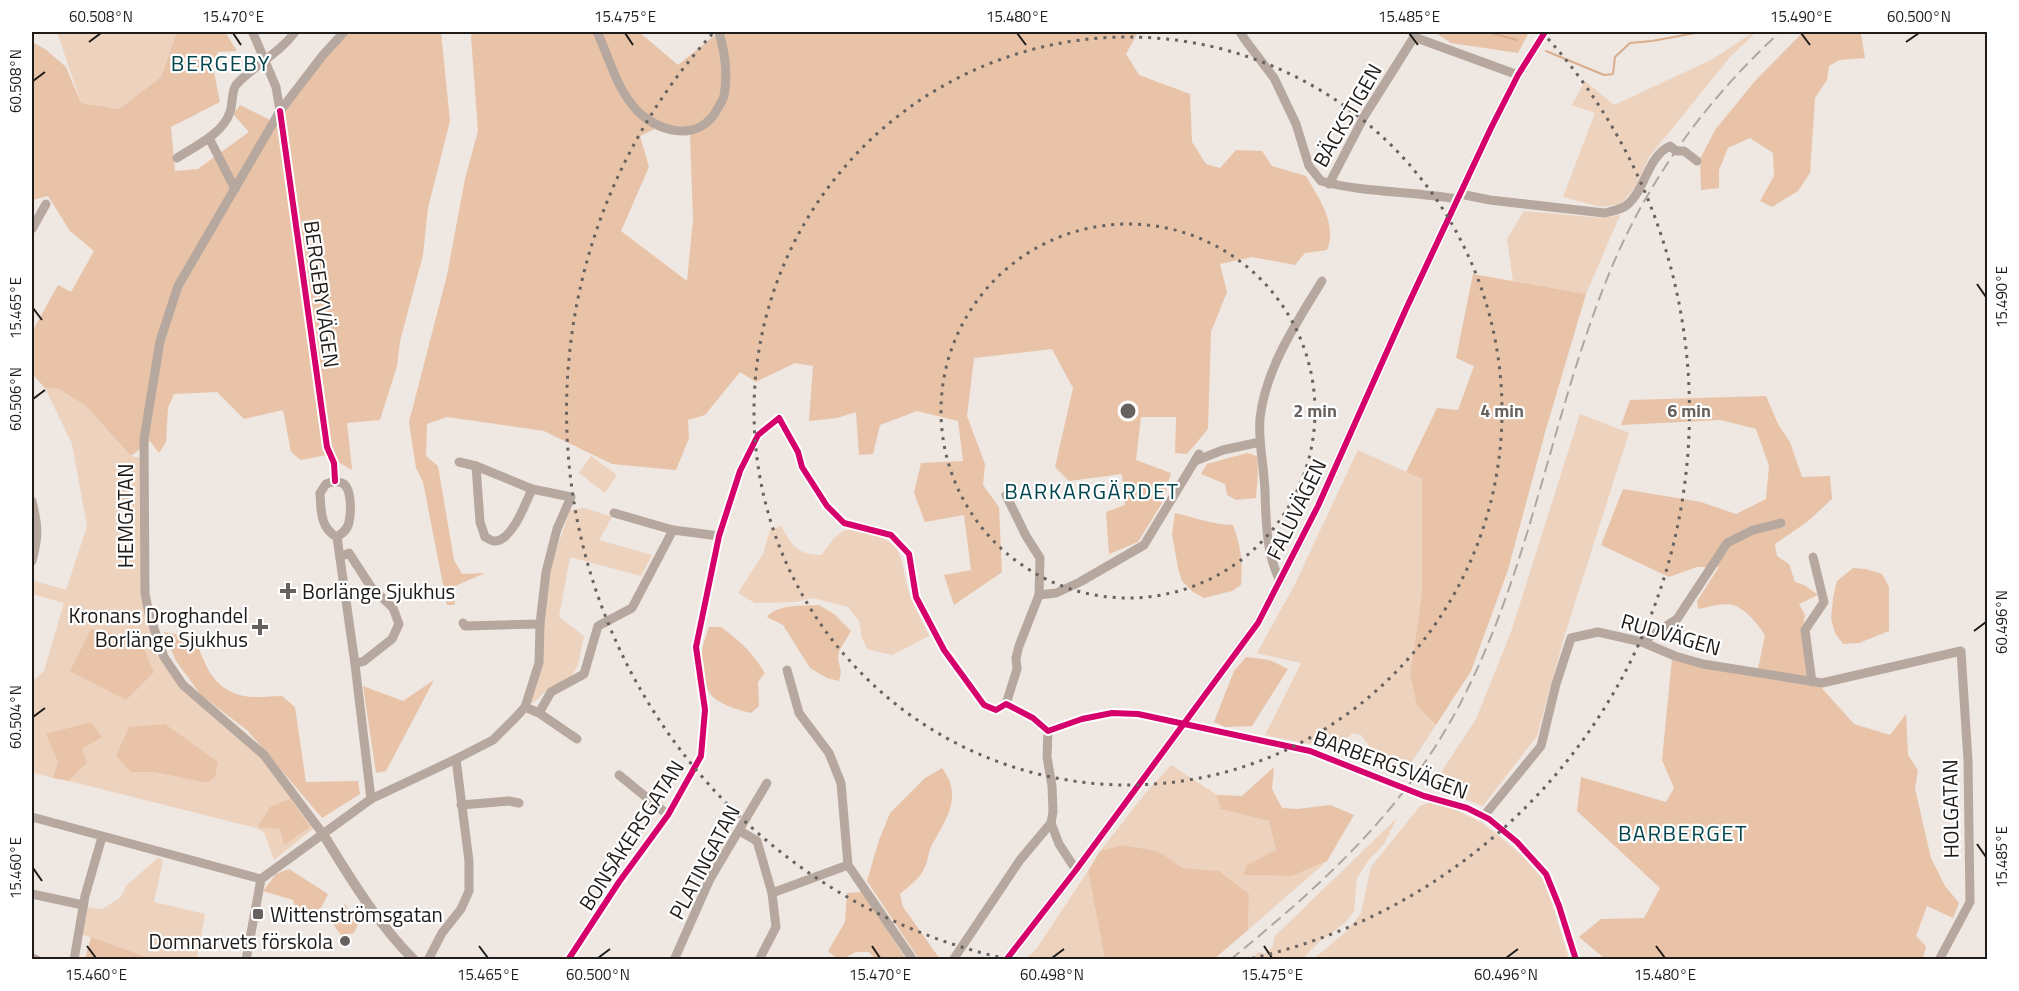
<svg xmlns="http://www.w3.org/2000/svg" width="2019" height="991" viewBox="0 0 2019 991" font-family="'Titillium Web',sans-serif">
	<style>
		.green { fill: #edd2be; fill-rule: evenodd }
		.forest { fill: #e8c3a8; fill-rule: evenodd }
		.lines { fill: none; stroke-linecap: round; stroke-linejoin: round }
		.stream { stroke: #daae8d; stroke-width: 2 }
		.minor { stroke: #b6a89e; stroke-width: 9 }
		.tertiary { stroke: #b6a89e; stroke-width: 10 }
		.rail { stroke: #aea6a0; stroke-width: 2; stroke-dasharray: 12 6; stroke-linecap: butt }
		.cycleway-casing { stroke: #fff; stroke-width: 10 }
		.cycleway { stroke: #d6006c; stroke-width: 6 }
		.ticks { fill: none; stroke: #1f1b18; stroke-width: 2 }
		.ring { fill: none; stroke: #67625f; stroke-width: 3; stroke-dasharray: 3 6 }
		.poi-dot { fill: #67625f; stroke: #fff; stroke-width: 2 }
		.labels { text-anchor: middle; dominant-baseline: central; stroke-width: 4.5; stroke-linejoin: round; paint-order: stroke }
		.street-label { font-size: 21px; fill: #1f1b18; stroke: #fff }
		.poi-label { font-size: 21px; fill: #1f1b18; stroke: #fff; text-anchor: start }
		.neighbourhood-label { font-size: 22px; letter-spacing: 1.5px; fill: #03454d; stroke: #fff }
		.centre { fill: #67625f; stroke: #fff; stroke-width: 3 }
		.ring-label { font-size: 18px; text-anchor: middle; font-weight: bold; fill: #67625f; stroke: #fff; stroke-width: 4.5; stroke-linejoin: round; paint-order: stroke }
		.neatline { fill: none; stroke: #1f1b18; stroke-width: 2 }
		.ticks-label { font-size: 15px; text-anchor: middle; fill: #1f1b18 }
	</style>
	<rect width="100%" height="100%" fill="#eee7e2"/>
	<g class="green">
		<polygon points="57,32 177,32 161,77 119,109 81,103"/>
		<polygon points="1754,32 1756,32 1730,57 1649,157 1635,187 1621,204 1601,207 1563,197 1595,113 1572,105 1585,81 1614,105 1711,60"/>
		<polygon points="1524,211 1602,218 1620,215 1586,294 1513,281 1507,239"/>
		<path d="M45,388L59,389L86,406L131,456L141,458L142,594L162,659L261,756L314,828L274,860L264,832L256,828L69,781L87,763L47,734L58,762L53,778L32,772V682L44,671L64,603L32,594V580L66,590L87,526L72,444ZM91,629L140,639L154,672ZM154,772L215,777L207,783ZM258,826L310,827L285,844L280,829Z"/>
		<polygon points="1580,414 1629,433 1565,634 1537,736 1483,806 1432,786 1476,719 1511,632"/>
		<polygon points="1358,450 1422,479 1422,593 1410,674 1417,706 1436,725 1406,771 1384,766 1361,735 1353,733 1334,749 1265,735 1301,663 1257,653 1294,586"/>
		<polygon points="591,456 617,475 605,493 579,473"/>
		<polygon points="585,508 612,517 599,540 652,555 641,576 570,557 559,617 584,636 578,665 570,678 548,689 533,703 529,702 543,623 549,571 570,510"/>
		<path d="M781,526C791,545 798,555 821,555C827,548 834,536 843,531C855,525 889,537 897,549C904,561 904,577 908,589C913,605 922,621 929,636L892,655L867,649L862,638L859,621L848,607L813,598L796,602L755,603L738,593L763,554L770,530Z"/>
		<polygon points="1171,765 1217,795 1220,809 1269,821 1276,850 1248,865 1244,875 1292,876 1327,861 1248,930 1249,894 1219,871 1183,868 1158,851 1122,845 1100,851 1148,790"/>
		<polygon points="1436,800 1484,824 1522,855 1546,883 1569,959 1312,960 1346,932 1361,913 1371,867 1420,806"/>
		<polygon points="1397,818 1384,844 1368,861 1357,878 1354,911 1345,923 1320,941 1302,959 1251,959 1259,952 1265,954 1272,948 1275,936"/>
		<polygon points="158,858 163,860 154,902 205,914 197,959 152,959 81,934 86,907 102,909 120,898 127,885"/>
		<polygon points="1088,871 1105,959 1025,960 1037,948"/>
	</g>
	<g class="forest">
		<polygon points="177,32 225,32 237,51 218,52 213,67 220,102 171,127 175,171 198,169 249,132 233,114 240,105 276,123 325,56 349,32 441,32 450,121 428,208 423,255 400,341 397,366 380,420 347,423 352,470 326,455 301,460 291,452 283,410 244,419 217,392 174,394 168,408 166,442 159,453 150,441 131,456 86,406 59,389 45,388 32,374 32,332 58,285 71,292 94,251 70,231 48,196 32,200 32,42 45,49 66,67 81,103 119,109 161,77"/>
		<path d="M472,32H639L678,65L719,32H1138L1126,54L1139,75L1190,94L1192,142L1206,164L1220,168L1236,150L1262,151L1272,166L1306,176C1318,197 1338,224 1327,250L1305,253L1295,265L1252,257L1220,264L1227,292L1211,332L1208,429L1187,454L1175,453L1176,417H1141L1136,460L1171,473L1162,503L1138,542L1109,554L1106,512L1125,505L1122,474L1069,481L1055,467L1073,388L1052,349L974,358L967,416L985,464L983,485L999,507L1002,572L954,605L944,575L971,570L964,515L925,522L914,493L921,463L963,461L958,421L917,411L880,425L873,454L859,455L856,412L837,418L809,421L813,366L795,363L756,382L740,372L705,415L688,420L689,438L676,470L612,464L544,431L447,417L427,424L426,456L438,466L454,560L462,574L485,573L453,587L455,605H447L423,482L416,468L409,422L447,275L465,179L478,131L471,37ZM655,129L690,135L693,220L687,281L621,231L649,167L640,136Z"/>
		<polygon points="1434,32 1529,32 1518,53 1451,43"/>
		<polygon points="1803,32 1890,32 1861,34 1865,58 1839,60 1829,66 1827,80 1815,98 1810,173 1798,191 1772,207 1760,201 1774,176 1773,153 1750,138 1728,148 1719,170 1719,188 1701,190 1700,159 1715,130 1755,81"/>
		<polygon points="1473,274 1586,294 1546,429 1508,570 1471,671 1436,725 1417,706 1410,674 1422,593 1422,479 1406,472 1437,408 1458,410 1474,366 1456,358"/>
		<path d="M1766,396L1778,424L1790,442L1802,477L1830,476L1832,499L1807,522L1775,544L1777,556L1789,564L1795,582L1804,585L1818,595L1799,604L1805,615L1802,634L1808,678L1758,669L1765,635C1757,623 1743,605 1728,604C1718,604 1708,607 1698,609L1697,601L1719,567H1697L1669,577L1601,545L1623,489L1701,502L1736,514L1766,499L1769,466L1756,429L1721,420L1621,425L1630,400Z"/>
		<polygon points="1247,453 1257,456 1258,472 1256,498 1236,500 1227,495 1225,484 1201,474 1207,464"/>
		<path d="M1175,513C1196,518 1211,524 1233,525C1241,547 1243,562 1241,585L1232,591L1204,598L1193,592L1182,581L1178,568L1172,534Z"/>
		<polygon points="1853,568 1866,569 1882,574 1889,587 1889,631 1859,643 1843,644 1835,633 1831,618 1833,598 1837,581"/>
		<path d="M819,605L834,614L851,631L839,651L838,659L841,672L839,681L827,678L810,668L783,625L767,617C777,604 803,606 819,605Z"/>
		<path d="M709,627H721C742,643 751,651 765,673L758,682L759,706L751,713C739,710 716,704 709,692C696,673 701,647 709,627Z"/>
		<polygon points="91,629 140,639 154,672 126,700 70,671"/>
		<path d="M164,632L195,638C204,662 212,688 240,695C252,699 270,696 282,696L295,707L306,782L358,781L360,794L322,818L248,731L201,695L176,661Z"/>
		<polygon points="1246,657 1270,660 1288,669 1252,726 1225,727 1214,722 1234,671"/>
		<polygon points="1672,659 1820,686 1854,724 1890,735 1906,714 1908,755 1918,770 1915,789 1931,858 1945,886 1959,903 1953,918 1927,906 1916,936 1926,946 1923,959 1605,959 1579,937 1601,919 1644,918 1660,888 1577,811 1581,777 1666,802 1674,788 1662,760"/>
		<polygon points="434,680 386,771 376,773 363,686 403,701"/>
		<polygon points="91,722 102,737 82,749 87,763 69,781 53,778 58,762 46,734"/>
		<polygon points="165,724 218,762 215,777 207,783 154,772 131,772 116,756 129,727"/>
		<polygon points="1274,767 1272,789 1282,808 1297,809 1330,805 1354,815 1327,861 1292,876 1243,875 1247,865 1276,850 1269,821 1220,809 1217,795 1242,796"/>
		<path d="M942,768C965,798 944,821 930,849C928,855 928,861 925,867C920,879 909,886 900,894L903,907L940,959H919L867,881L879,840L890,813L925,778Z"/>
		<polygon points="290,799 310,827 284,845 280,829 258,827 270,807"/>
		<polygon points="1122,845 1158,851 1183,868 1219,871 1249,894 1248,930 1214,959 1105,959 1088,871 1100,851"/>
		<polygon points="289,869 328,894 320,910 313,909 305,915 297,913 293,900 263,891 276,874"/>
		<polygon points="862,892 906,959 875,959 869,952 856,952 843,959 837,959 828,951 845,922 847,893"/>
		<polygon points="345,904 358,924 354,933 341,935 333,924 336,913"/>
		<polygon points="91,937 152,959 85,959"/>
	</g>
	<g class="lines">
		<g class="stream">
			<polyline points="1487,32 1517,40"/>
			<polyline points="1546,51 1604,75 1613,74 1615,57 1630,43 1652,41 1701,32"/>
		</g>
		<g class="minor">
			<path d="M597,32C609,57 615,84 633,106C655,133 700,144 718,108C720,104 723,100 724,96C728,72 725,54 719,32"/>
			<path d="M1240,32L1246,41L1274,78L1296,124L1309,166L1321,181C1365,193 1412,191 1457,199"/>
			<polyline points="253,33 276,87 280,111"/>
			<polyline points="209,138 235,189"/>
			<path d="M177,158C195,146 223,134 230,112C233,104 231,92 236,85C254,65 280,53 295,32"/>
			<polyline points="1329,184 1365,115 1414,37 1518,75"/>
			<path d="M1460,194L1490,200L1604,213C1612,211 1621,210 1627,205C1646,189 1647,157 1670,146L1676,151H1684L1697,161"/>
			<polyline points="32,229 46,204"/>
			<polyline points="1195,461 1223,450 1260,442"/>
			<path d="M476,466L480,522L485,537C488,538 491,541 494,541C512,542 526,502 532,489"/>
			<path d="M335,481C338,482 341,482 344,484C352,491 351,513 349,522C348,529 343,533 337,537C320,528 321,510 320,493L326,484Z"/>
			<polyline points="1006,495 1026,536 1040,558 1039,595"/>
			<path d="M32,501C38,526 39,535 32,561"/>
			<polyline points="614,513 673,530"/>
			<polyline points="337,537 355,664 371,799"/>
			<polyline points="340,557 349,553 371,587 393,608 399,624 392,639 364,661 355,664"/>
			<path d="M1280,581C1266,553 1266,521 1265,491C1264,466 1258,442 1260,418C1266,367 1296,324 1322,281"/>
			<polyline points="463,623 465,626 540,624"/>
			<polyline points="1642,642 1677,619 1727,543 1753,530 1781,523"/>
			<polyline points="787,670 799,713 829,753 841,783 848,865 913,960"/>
			<polyline points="1812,682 1805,630 1824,602 1813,557"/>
			<polyline points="1006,704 1017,669 1016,658 1019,646 1039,595 1056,593 1080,582 1144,545 1199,454"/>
			<polyline points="525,707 539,713 551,692 584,674 598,626 632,608 673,530 719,536"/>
			<polyline points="539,713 577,739"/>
			<polyline points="1048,731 1047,757 1052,786 1053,812 1051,823 1059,844 1076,870"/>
			<polyline points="619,775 668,815"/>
			<polyline points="461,805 509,801 519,803"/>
			<polyline points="32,817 261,879"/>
			<polyline points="1483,817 1541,746 1556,684 1571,638 1598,632 1642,642 1675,656 1703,664 1822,683 1961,651 1968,761 1970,902 1939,960"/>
			<polyline points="740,831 757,841 772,893 776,927 759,960"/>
			<polyline points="323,834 264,755 183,685 164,657 149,614 145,593 144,439 160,341 178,286 280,111 323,55 344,32"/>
			<polyline points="772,893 848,865"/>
			<polyline points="32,894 83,905"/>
			<polyline points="32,958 37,960"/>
			<polyline points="74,960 85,896 102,837"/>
			<polyline points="246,960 261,879 371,799 456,759 493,740 517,716 525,707 539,663 540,624 546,572 557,529 571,497 532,489 476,466 459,462"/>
			<polyline points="428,960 442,933 461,909 469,891 469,861 456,759"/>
			<polyline points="568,960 619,882 668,815 701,756 705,710 696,647 719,536 740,471 758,435 779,418 798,452 802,467 827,506 844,523 891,535 909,554 916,597 944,650 984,705 996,710 1006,704 1033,718 1048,731 1082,719 1112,713 1138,714 1310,751 1424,796 1467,808 1489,819 1517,842 1546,874 1559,906 1576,960"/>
			<polyline points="674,960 710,879 767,783"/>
			<polyline points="953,960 1020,860 1051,823"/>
		</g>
		<g class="tertiary">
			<path d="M323,834C350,878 377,923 414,960"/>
			<polyline points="1006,960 1076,870 1258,623 1318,506 1406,309 1491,128 1518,75 1545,32"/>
		</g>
		<path class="rail" d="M1230,960C1330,878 1414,802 1471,682C1534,551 1555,403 1611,269C1649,178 1708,98 1780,32"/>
		<g class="cycleway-casing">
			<g id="cycleway">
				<polyline points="280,111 327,447 334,463 335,481"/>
				<polyline points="568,960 619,882 668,815 701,756 705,710 696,647 719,536 740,471 758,435 779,418 798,452 802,467 827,506 844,523 891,535 909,554 916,597 944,650 984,705 996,710 1006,704 1033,718 1048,731 1082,719 1112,713 1138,714 1310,751 1424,796 1467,808 1489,819 1517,842 1546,874 1559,906 1576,960"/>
				<polyline points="1006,960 1076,870 1258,623 1318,506 1406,309 1491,128 1518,75 1545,32"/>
			</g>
		</g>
		<use href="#cycleway" class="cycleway"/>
	</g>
	<path class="ticks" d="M233,33L241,45M625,33L633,45M1017,33L1026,45M1409,33L1418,45M1801,33L1810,45M89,42L101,33M1906,42L1919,33M33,81L45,72M1977,284L1986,297M33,308L42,320M33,399L45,390M1974,631L1986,622M33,717L45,708M1977,844L1986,857M33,868L42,881M87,946L96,958M479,946L488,958M872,946L880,958M1264,946L1272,958M1656,946L1665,958M598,958L610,949M1052,958L1064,949M1506,958L1518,949"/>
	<g class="ring">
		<circle cx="1128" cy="411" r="187"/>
		<circle cx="1128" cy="411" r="374"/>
		<path d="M1007 959A561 561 0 0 1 714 32M1542 32A561 561 0 0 1 1249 959"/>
	</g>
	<g class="poi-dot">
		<path d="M285 582h6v6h6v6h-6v6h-6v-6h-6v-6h6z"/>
		<path d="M257 618h6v6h6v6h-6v6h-6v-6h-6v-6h6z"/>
		<rect x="252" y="908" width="12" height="12" rx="3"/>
		<circle cx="345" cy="941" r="6"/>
	</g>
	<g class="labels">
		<g class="street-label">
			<text transform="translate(1347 115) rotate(-60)">BÄCKSTIGEN</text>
			<text transform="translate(322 294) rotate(82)">BERGEBYVÄGEN</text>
			<text transform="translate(1296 509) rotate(-64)">FALUVÄGEN</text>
			<text transform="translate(125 516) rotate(-90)">HEMGATAN</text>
			<text transform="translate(1671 634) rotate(16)">RUDVÄGEN</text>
			<text transform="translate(1391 764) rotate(20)">BARBERGSVÄGEN</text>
			<text transform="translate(1950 809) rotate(-91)">HOLGATAN</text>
			<text transform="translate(631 835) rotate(-57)">BONSÅKERSGATAN</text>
			<text transform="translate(704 862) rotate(-62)">PLATINGATAN</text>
		</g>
		<g class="poi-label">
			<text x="302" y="591">Borlänge Sjukhus</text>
			<text x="248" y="615" text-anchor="end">Kronans Droghandel<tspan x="248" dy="24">Borlänge Sjukhus</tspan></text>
			<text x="270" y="914">Wittenströmsgatan</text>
			<text x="333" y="941" text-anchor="end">Domnarvets förskola</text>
		</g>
		<g class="neighbourhood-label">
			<text x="221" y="63">BERGEBY</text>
			<text x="1092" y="491">BARKARGÄRDET</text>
			<text x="1683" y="833">BARBERGET</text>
		</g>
	</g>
	<circle cx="1128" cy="411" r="9" class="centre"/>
	<g class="ring-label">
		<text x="1315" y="417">2 min</text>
		<text x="1502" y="417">4 min</text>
		<text x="1689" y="417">6 min</text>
	</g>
	<rect width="2019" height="991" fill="none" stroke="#ffffff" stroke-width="66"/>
	<rect x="33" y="33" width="1953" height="925" class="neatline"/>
	<g class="ticks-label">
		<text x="101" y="22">60.508°N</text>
		<text x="233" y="22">15.470°E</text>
		<text x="625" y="22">15.475°E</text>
		<text x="1017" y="22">15.480°E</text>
		<text x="1409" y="22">15.485°E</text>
		<text x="1801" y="22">15.490°E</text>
		<text x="1919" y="22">60.500°N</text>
		<text transform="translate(16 81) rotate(-90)" y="5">60.508°N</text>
		<text transform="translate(2002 297) rotate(-90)" y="5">15.490°E</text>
		<text transform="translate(16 308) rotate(-90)" y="5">15.465°E</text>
		<text transform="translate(16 399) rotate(-90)" y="5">60.506°N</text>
		<text transform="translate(2002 622) rotate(-90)" y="5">60.496°N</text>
		<text transform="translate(16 717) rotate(-90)" y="5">60.504°N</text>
		<text transform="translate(2002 857) rotate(-90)" y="5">15.485°E</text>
		<text transform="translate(16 868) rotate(-90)" y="5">15.460°E</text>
		<text x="96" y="980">15.460°E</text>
		<text x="488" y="980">15.465°E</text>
		<text x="598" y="980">60.500°N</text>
		<text x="880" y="980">15.470°E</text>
		<text x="1052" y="980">60.498°N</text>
		<text x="1272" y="980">15.475°E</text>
		<text x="1506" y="980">60.496°N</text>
		<text x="1665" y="980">15.480°E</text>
	</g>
</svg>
